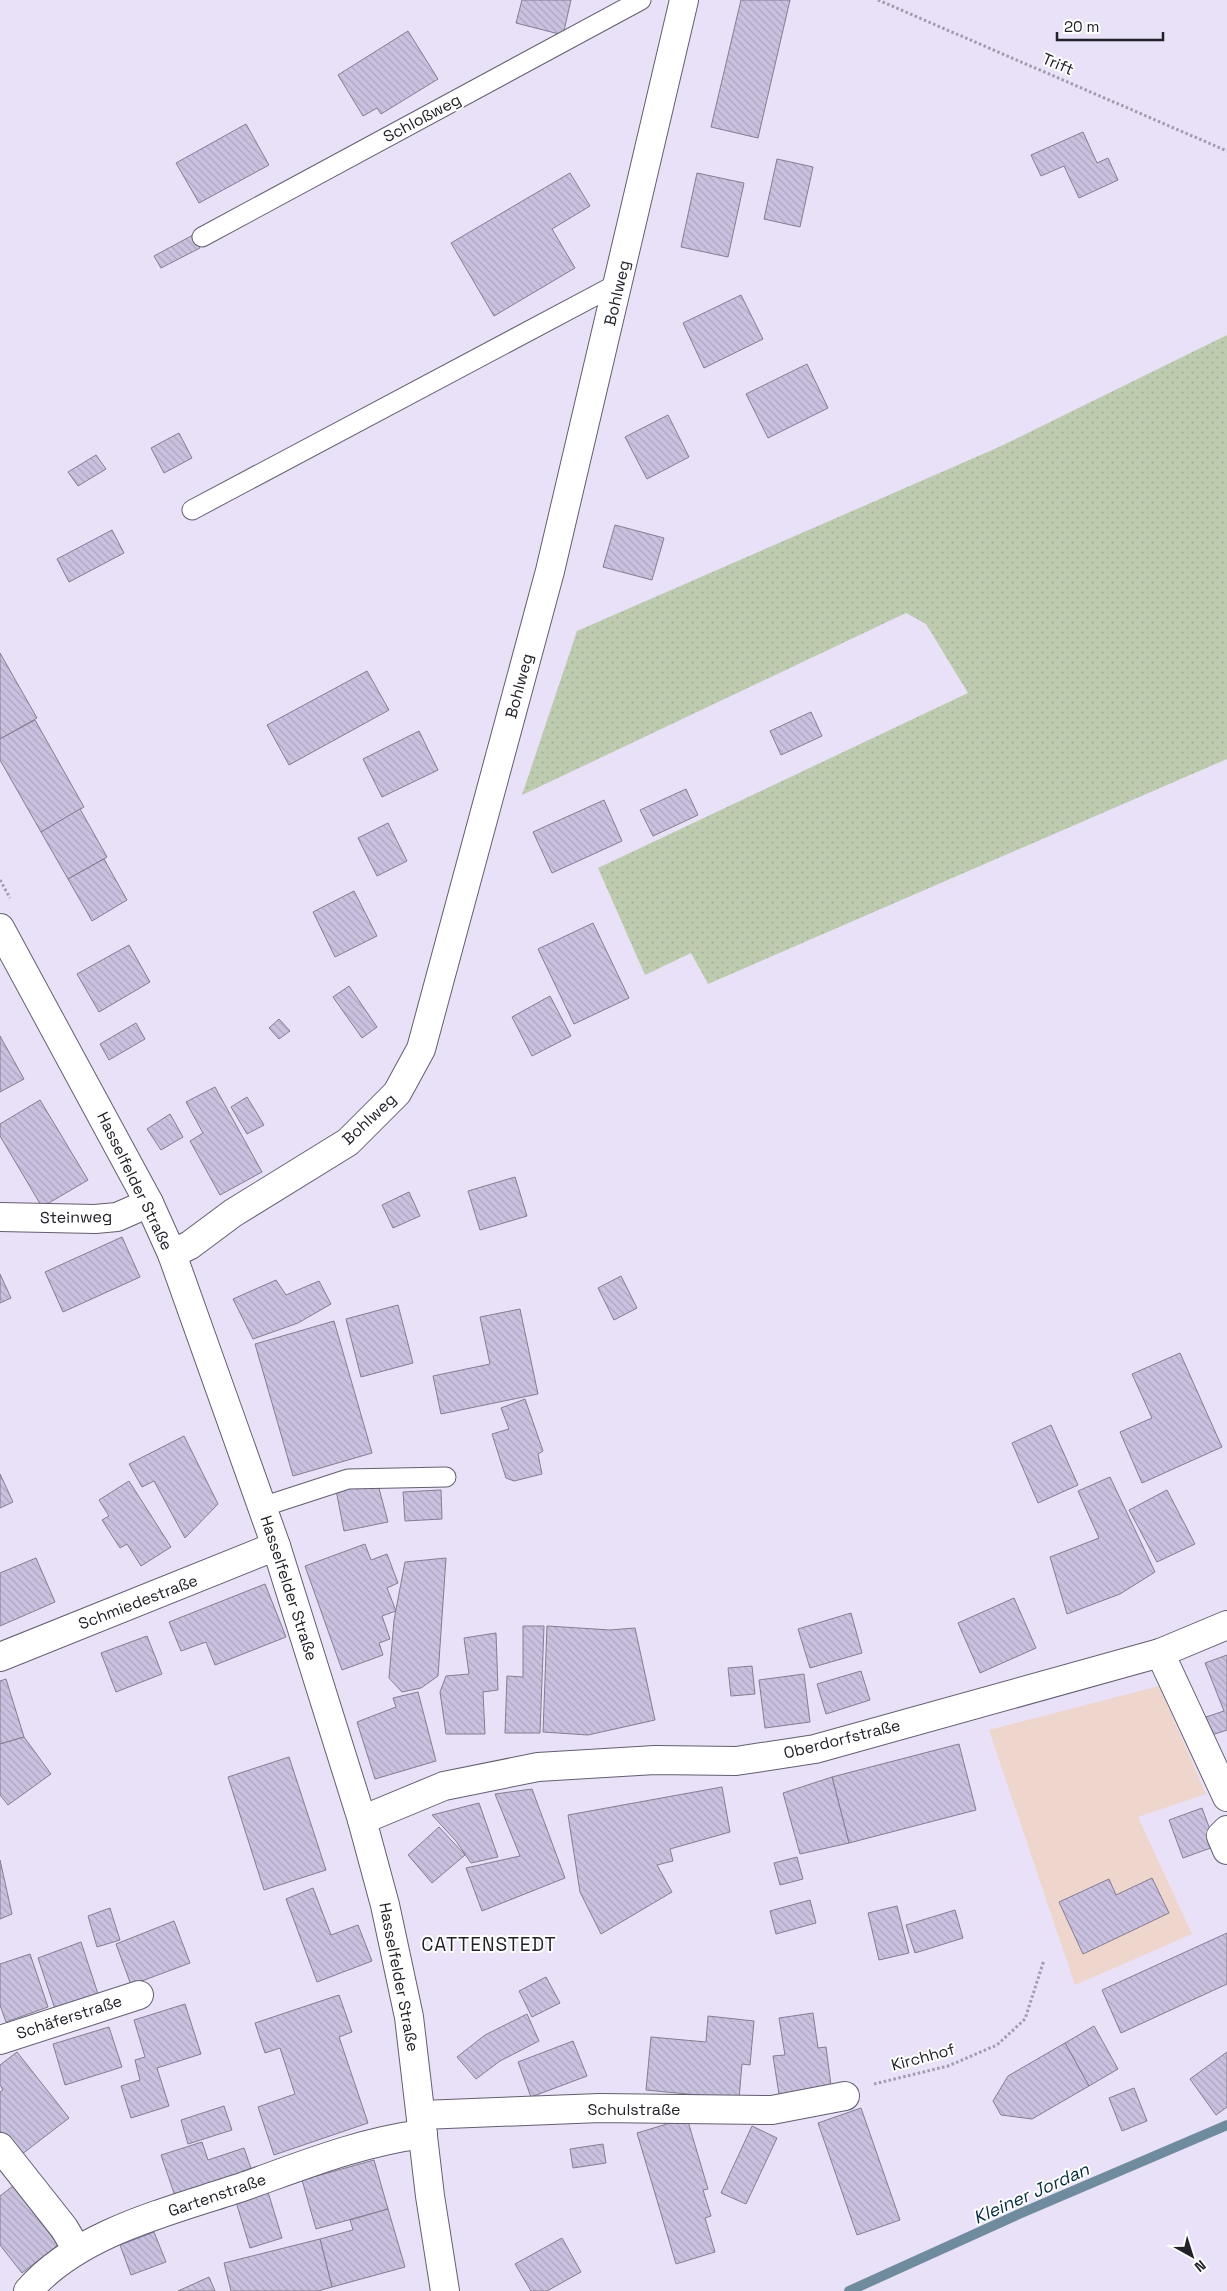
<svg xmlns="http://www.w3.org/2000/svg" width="1227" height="2291" viewBox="0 0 1227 2291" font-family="'Space Grotesk',sans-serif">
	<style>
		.education { fill: #eed6cc }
		.grass { fill: url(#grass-dots) }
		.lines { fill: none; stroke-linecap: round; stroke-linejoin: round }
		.stream { stroke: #6e8c9e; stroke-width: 10 }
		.building { fill: url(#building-back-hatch); stroke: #847e91 }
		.lane-casing { stroke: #635e70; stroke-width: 21 }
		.street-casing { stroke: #635e70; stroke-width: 30 }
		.primary-casing { stroke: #635e70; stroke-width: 30 }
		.path { stroke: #a19cad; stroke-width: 3; stroke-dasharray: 2.5 2.5; stroke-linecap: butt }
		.lane { stroke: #fff; stroke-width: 19 }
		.street { stroke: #fff; stroke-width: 28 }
		.primary { stroke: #fff; stroke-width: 28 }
		.labels { text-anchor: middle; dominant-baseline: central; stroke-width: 4; stroke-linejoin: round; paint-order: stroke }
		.street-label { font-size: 16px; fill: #222028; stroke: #fff }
		.water-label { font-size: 18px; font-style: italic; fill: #012d41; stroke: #fff }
		.quarter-label { font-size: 19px; letter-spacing: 1px; fill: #222028; stroke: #fff }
	</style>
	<defs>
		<pattern id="grass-dots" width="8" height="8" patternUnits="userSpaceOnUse" patternTransform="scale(1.25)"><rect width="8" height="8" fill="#bdccaf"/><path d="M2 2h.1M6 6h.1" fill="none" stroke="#a2af97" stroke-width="1.8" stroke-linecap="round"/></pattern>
		<pattern id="building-back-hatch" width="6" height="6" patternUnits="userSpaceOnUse" patternTransform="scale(1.25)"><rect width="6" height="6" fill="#cac1e0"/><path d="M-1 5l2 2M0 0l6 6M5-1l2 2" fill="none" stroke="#ada6c0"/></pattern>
	</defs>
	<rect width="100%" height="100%" fill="#e8e1f7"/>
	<polygon class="education" points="1159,1686 1206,1794 1138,1817 1192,1934 1075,1985 989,1730"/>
	<polygon class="grass" points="1227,335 1227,759 708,984 691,953 645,975 598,868 968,693 926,624 906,613 522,795 577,631 999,447"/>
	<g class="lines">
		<polyline class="stream" points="849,2291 1019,2214 1227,2125"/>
	</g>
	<g class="building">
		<polygon points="522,0 571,0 563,35 516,23"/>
		<polygon points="741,0 790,0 758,138 711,127"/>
		<polygon points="408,31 438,79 381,114 377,108 363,116 338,75"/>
		<polygon points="246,124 269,165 199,203 176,163"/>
		<polygon points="1083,132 1097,163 1108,158 1118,180 1079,198 1064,166 1041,176 1031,155"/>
		<polygon points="777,159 813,167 800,227 764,219"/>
		<polygon points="570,173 590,206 552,229 575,268 494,316 451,243"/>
		<polygon points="697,173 744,183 728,257 681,247"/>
		<polygon points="193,235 200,248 161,268 154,256"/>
		<polygon points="741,295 763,339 704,368 683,323"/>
		<polygon points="807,364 828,408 768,438 746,394"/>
		<polygon points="668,415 689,457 647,479 625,437"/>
		<polygon points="179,433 192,458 164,473 151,448"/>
		<polygon points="96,455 106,469 78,486 68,472"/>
		<polygon points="615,525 664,538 652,580 603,567"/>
		<polygon points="112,530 124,553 69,582 57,559"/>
		<polygon points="0,653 37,718 0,739"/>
		<polygon points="367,671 389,710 289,765 267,725"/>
		<polygon points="811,712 822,736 781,755 770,731"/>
		<polygon points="35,720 84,807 41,832 0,760 0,739"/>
		<polygon points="419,731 438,770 382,797 363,759"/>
		<polygon points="686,789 698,815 653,836 640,810"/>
		<polygon points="604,800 622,841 552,873 533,832"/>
		<polygon points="80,809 107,857 68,879 41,832"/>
		<polygon points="388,823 407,861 377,876 358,838"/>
		<polygon points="104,859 127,900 92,921 68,879"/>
		<polygon points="354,891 377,936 335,957 313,912"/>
		<polygon points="593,923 629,998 574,1024 538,949"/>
		<polygon points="129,945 150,982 99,1012 77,974"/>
		<polygon points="349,986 377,1027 362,1038 333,997"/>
		<polygon points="550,996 571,1036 532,1056 512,1017"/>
		<polygon points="279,1019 290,1031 279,1039 269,1028"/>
		<polygon points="136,1023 145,1039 109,1060 100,1044"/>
		<polygon points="0,1036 24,1079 0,1092"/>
		<polygon points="215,1087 262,1172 220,1195 190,1141 203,1133 186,1102"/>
		<polygon points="247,1097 264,1125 247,1134 231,1107"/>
		<polygon points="40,1100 88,1180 42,1207 0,1136 0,1124"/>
		<polygon points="170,1114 183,1137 161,1150 147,1129"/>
		<polygon points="515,1177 527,1216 480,1230 468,1191"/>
		<polygon points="409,1192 420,1216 393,1228 382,1205"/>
		<polygon points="122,1237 140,1277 63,1312 45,1272"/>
		<polygon points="0,1274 11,1298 0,1303"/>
		<polygon points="621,1276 637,1308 614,1320 598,1288"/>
		<polygon points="276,1280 286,1295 319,1281 331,1304 298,1323 253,1339 233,1299"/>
		<polygon points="398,1305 413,1363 361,1377 346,1319"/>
		<polygon points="520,1309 538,1394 441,1414 433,1376 490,1364 480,1317"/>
		<polygon points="334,1321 372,1453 293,1476 255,1344"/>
		<polygon points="1180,1353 1222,1447 1142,1483 1120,1432 1152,1418 1132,1374"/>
		<polygon points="525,1399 543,1451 538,1454 542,1474 514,1481 506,1478 492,1434 509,1429 501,1408"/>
		<polygon points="1051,1425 1078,1485 1038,1503 1012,1443"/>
		<polygon points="184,1436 218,1504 185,1538 154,1481 142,1487 129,1464"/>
		<polygon points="0,1474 13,1502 0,1508"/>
		<polygon points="1110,1477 1155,1572 1120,1594 1067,1614 1050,1557 1099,1538 1078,1491"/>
		<polygon points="129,1481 171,1547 141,1566 127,1544 120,1548 102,1520 109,1516 99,1500"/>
		<polygon points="377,1481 388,1522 344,1531 336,1490"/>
		<polygon points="441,1490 442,1519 405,1521 403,1492"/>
		<polygon points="1167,1490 1195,1544 1157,1562 1129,1510"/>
		<polygon points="365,1544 371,1560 387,1554 398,1583 387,1588 396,1611 382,1616 390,1639 379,1643 383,1655 342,1670 305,1566"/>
		<polygon points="36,1558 55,1602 0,1626 0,1573"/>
		<polygon points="446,1558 438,1676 421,1688 402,1692 389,1678 394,1620 405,1562"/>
		<polygon points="265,1584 286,1637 215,1665 206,1642 181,1651 169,1622"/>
		<polygon points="1014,1598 1036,1648 980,1673 958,1623"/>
		<polygon points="851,1613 862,1653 810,1668 798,1629"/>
		<polygon points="523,1626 544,1626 540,1733 505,1733 507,1676 523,1677"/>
		<polygon points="547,1626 610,1630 635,1628 655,1720 588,1735 543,1732"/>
		<polygon points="496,1633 498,1690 483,1692 485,1734 446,1734 440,1692 446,1676 469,1674 464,1638"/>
		<polygon points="147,1636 162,1674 116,1692 101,1653"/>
		<polygon points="1227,1655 1227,1730 1212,1735 1206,1717 1224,1711 1205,1663"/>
		<polygon points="752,1666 755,1694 731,1696 728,1668"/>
		<polygon points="861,1671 870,1700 826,1714 817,1684"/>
		<polygon points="804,1674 810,1722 765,1728 759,1680"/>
		<polygon points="6,1679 24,1737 0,1744 0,1681"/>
		<polygon points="418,1692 436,1761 375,1779 357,1722 396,1707 393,1698"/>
		<polygon points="24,1737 51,1774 8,1805 0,1795 0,1744"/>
		<polygon points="959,1744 976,1810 849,1843 832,1777"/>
		<polygon points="289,1757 326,1870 264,1890 228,1777"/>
		<polygon points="832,1777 849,1843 800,1854 783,1793"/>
		<polygon points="722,1787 730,1832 670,1849 673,1861 657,1865 672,1892 601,1934 580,1892 568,1815"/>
		<polygon points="532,1789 565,1878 482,1911 466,1868 520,1856 495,1794"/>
		<polygon points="479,1803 498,1857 471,1863 456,1841 432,1815"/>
		<polygon points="1202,1808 1216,1846 1183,1858 1169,1820"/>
		<polygon points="439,1827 465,1855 432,1883 408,1855"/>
		<polygon points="797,1857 803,1879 780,1885 774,1863"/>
		<polygon points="0,1860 12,1914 0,1919"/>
		<polygon points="1152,1878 1169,1913 1083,1954 1059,1902 1109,1879 1116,1895"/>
		<polygon points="313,1888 331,1935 358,1925 372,1961 317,1982 286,1899"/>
		<polygon points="810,1900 816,1923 776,1934 770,1911"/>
		<polygon points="897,1906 909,1953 879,1960 868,1913"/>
		<polygon points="110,1908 120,1940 97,1947 88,1916"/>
		<polygon points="955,1910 963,1938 915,1953 906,1925"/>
		<polygon points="174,1921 190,1963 131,1985 116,1944"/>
		<polygon points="1227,1933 1227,1984 1121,2033 1102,1990"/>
		<polygon points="81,1942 98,1994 55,2009 38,1958"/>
		<polygon points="30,1954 48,2007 6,2022 0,2005 0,1964"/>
		<polygon points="546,1977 560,2003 532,2017 519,1991"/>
		<polygon points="339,1995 352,2032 339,2037 368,2123 274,2155 258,2107 295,2094 280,2048 265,2053 255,2023"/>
		<polygon points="185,2004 201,2054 157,2068 169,2106 131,2118 121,2086 140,2080 135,2060 145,2057 134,2020"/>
		<polygon points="813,2013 818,2048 826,2047 832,2093 780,2101 773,2056 785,2055 779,2018"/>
		<polygon points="527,2014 539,2041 500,2061 476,2079 457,2057 485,2035"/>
		<polygon points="708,2016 754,2021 750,2065 742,2064 739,2099 646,2090 651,2037 706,2042"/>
		<polygon points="1094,2026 1118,2069 1089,2086 1065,2043"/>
		<polygon points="109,2027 122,2067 65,2085 53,2044"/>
		<polygon points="573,2041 587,2076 531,2097 518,2062"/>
		<polygon points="1065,2043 1089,2086 1032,2119 1001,2115 993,2101 1008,2076"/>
		<polygon points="17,2052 69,2118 17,2158 0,2135 0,2092 3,2090 0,2085 0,2065"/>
		<polygon points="1227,2052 1227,2107 1216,2115 1190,2079"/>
		<polygon points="1134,2088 1147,2121 1122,2131 1109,2098"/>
		<polygon points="224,2106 232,2130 188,2144 181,2120"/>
		<polygon points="861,2108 900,2220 857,2235 818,2123"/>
		<polygon points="687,2118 708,2189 703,2190 711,2216 705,2218 715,2252 676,2264 637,2133"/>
		<polygon points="752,2126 777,2138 746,2204 721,2193"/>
		<polygon points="202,2142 208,2160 244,2148 254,2177 177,2202 161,2155"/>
		<polygon points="603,2144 606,2163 573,2168 570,2149"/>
		<polygon points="374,2160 388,2209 316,2229 302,2180"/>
		<polygon points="13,2186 58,2245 22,2273 0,2245 0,2196"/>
		<polygon points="268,2192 282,2238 250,2248 236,2202"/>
		<polygon points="388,2209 405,2267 332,2287 320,2239 353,2230 350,2220"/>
		<polygon points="154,2232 166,2262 131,2275 120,2245"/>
		<polygon points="562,2238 581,2272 547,2291 531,2291 515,2264"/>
		<polygon points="320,2239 332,2287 318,2291 231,2291 224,2263"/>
		<polygon points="209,2277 215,2291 178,2291"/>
	</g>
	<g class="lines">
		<g class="lane-casing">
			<g id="lane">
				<polyline points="202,237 641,0"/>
				<polyline points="192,510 619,283"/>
				<polyline points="262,1507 348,1479 446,1477"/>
			</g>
		</g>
		<g class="street-casing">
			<g id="street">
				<polyline points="0,1217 95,1219 117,1217 149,1203"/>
				<polyline points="172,1254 190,1245 233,1213 348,1142 397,1093 421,1049 550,571 684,0"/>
				<polyline points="1160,1653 1227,1797"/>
				<polyline points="0,1657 276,1546"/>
				<polyline points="362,1820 444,1786 538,1767 655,1760 736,1761 815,1749 1160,1653 1227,1625"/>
				<polyline points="1227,1830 1221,1836 1227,1850"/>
				<polyline points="0,2040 139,1995"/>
				<polyline points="422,2115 600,2108 772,2110 845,2096"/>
				<polyline points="0,2147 64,2228 77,2250"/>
				<path d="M28,2291C80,2231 172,2211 245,2186C304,2165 360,2142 423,2134"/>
			</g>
		</g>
		<g class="primary-casing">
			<polyline id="primary" points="0,928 149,1203 172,1254 276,1546 362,1820 385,1905 409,2017 430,2196 445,2291"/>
		</g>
		<g class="path">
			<polyline points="878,0 1227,151"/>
			<polyline points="0,880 10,898"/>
			<polyline points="874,2084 948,2066 997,2045 1025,2019 1044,1960"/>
		</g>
		<use href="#lane" class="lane"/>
		<use href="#street" class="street"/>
		<use href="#primary" class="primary"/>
	</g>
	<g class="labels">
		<g class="street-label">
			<text transform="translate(1058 64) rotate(23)">Trift</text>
			<text transform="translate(422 118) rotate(-28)">Schloßweg</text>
			<text transform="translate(617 293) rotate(-77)">Bohlweg</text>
			<text transform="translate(519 686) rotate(-75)">Bohlweg</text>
			<text transform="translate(369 1119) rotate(-43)">Bohlweg</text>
			<text transform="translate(135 1181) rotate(64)">Hasselfelder Straße</text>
			<text transform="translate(76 1217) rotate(-1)">Steinweg</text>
			<text transform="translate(289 1588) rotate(72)">Hasselfelder Straße</text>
			<text transform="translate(138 1602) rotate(-21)">Schmiedestraße</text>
			<text transform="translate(842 1739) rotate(-14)">Oberdorfstraße</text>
			<text transform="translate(399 1977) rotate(79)">Hasselfelder Straße</text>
			<text transform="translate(69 2017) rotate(-18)">Schäferstraße</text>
			<text transform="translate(923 2057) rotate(-15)">Kirchhof</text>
			<text x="634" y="2109">Schulstraße</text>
			<text transform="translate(217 2195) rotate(-19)">Gartenstraße</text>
		</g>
		<g class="water-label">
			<text transform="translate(1031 2193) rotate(-24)">Kleiner Jordan</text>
		</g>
		<g class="quarter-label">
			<text x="489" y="1944">CATTENSTEDT</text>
		</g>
	</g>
	<g transform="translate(1192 2256) rotate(141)" stroke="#ffffff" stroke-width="4" paint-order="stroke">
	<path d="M0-4L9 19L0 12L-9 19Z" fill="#222028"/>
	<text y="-8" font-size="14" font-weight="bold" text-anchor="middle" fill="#222028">N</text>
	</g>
	<path d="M1057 32v8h106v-8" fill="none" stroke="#222028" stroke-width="2.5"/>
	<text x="1064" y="32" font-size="15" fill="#222028" stroke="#ffffff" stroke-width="4" paint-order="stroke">20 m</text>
</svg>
